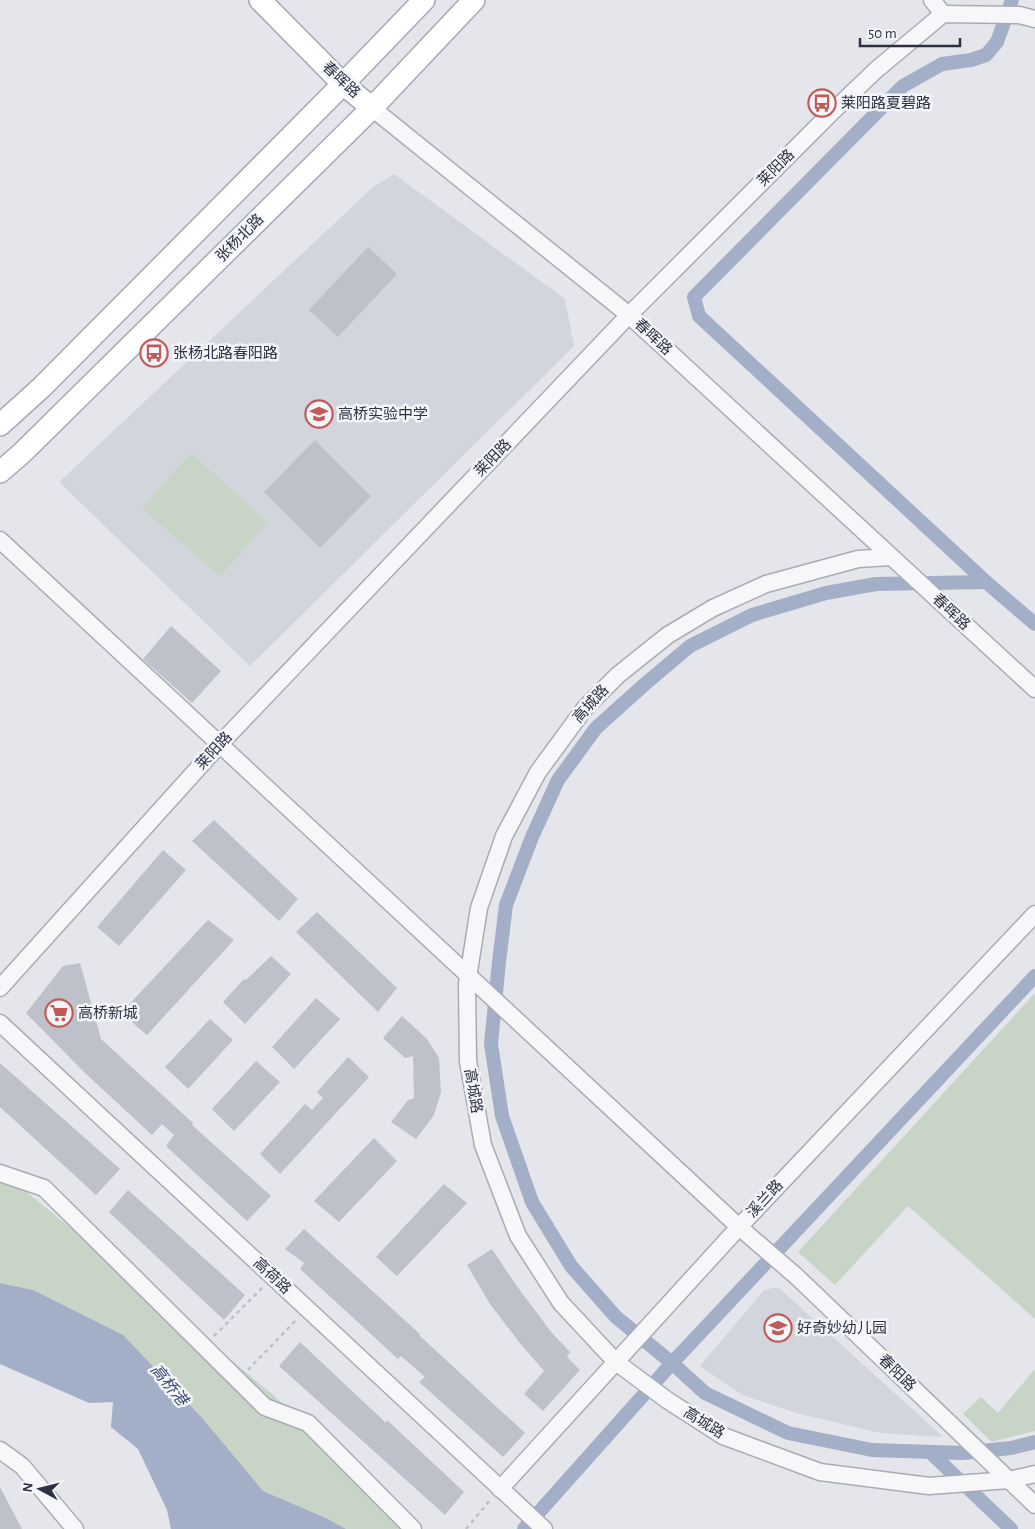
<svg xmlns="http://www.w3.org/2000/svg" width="1035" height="1529" viewBox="0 0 1035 1529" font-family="'Alegreya Sans','Noto Sans SC',sans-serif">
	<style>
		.built { fill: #d3d5dc }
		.green { fill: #c7d4c6 }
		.water { fill: #a3aec7 }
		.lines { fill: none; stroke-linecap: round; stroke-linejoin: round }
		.canal { stroke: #a3aec7; stroke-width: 14 }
		.building { fill: #bfc1ca }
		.minor-casing { stroke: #a9acb5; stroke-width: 19 }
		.major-casing { stroke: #a5a9b5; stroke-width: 24 }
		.path { stroke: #bec0c6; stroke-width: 2.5; stroke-dasharray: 4 4; stroke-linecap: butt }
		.minor { stroke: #f7f7f9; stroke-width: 16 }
		.major { stroke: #fff; stroke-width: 21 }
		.labels { text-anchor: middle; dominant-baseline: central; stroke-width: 5; stroke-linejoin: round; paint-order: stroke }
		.street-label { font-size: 15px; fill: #2d3142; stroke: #f4f5f8 }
		.poi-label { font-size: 15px; fill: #2d3142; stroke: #f4f5f8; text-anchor: start }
		.water-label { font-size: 16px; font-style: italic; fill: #3b4a72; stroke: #f4f5f8 }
	</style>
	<rect width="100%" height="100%" fill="#e4e6eb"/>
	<g class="built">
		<polygon points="394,174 565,299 574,346 250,666 59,482 372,188"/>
		<polygon points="778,1287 943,1437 880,1433 796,1413 742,1395 700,1366 764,1290"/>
	</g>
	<g class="green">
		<polygon points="191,453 268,522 220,577 142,508"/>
		<polygon points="1035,993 1035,1319 908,1206 835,1285 798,1252"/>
		<polygon points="0,1170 271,1393 417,1529 346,1529 326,1518 263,1491 203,1419 33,1290 0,1283"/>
		<polygon points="1035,1369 1035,1431 992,1442 963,1414 981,1397 998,1413"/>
	</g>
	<polygon class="water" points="0,1283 33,1290 123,1335 203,1419 263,1491 326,1518 346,1529 171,1529 167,1510 138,1449 111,1427 113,1402 89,1403 0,1364"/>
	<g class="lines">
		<g class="canal">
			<polyline points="1012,0 997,42 986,55 971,60 942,64 903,86 694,297 699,316 986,582 1035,624"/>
			<polyline points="986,582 876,584 826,593 752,615 690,646 645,684 596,728 558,780 532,837 506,905 499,962 491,1044 502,1116 532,1202 571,1266 616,1317 672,1363 705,1393 788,1433 872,1450 963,1453 1011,1448 1035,1442"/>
			<polyline points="931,1453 1011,1529"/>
			<polyline points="524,1529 672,1363 1035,976"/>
		</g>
	</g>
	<g class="building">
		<polygon points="368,247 397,274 338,337 309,310"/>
		<polygon points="315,440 371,496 320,548 264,492"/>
		<polygon points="171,626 221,671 192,703 143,659"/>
		<polygon points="214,820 298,899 279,921 192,841"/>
		<polygon points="163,850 186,870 119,946 97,927"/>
		<polygon points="317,912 397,988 378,1012 296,932"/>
		<polygon points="208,920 234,940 147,1035 121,1013"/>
		<polygon points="271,956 291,974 245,1024 223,1002 244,979 246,980"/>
		<polygon points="80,963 101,1039 193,1123 192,1125 271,1196 247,1221 166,1146 174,1135 162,1124 152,1135 84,1072 26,1013 63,966"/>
		<polygon points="316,998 340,1019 294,1069 272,1047"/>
		<polygon points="402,1016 427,1039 439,1058 441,1092 434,1115 416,1139 391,1122 408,1100 414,1098 413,1056 405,1058 383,1038"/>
		<polygon points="210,1019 233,1040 188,1089 165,1067"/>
		<polygon points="348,1057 369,1077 280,1174 260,1154 305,1104 312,1110 323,1098 317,1092"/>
		<polygon points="256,1061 280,1082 234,1131 212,1109"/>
		<polygon points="0,1063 120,1169 96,1195 0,1107"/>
		<polygon points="374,1138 397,1161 339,1222 314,1201"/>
		<polygon points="444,1184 467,1203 397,1276 376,1257"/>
		<polygon points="128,1190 245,1295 224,1320 109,1212"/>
		<polygon points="304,1229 420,1334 419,1335 525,1433 503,1457 419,1382 425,1377 401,1356 398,1359 300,1269 304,1263 285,1249"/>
		<polygon points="492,1249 516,1285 552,1333 570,1352 567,1357 580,1370 543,1411 524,1394 544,1371 519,1342 490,1304 467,1265"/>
		<polygon points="300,1342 386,1423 387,1420 464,1492 445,1515 279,1366"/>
		<polygon points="0,1487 22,1529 0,1529"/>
	</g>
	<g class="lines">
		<g class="minor-casing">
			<g id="minor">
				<polyline points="932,0 943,14"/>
				<polyline points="372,108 629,315 1035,689"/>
				<polyline points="0,540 739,1227 796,1276 1035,1505"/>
				<polyline points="891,557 858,559 766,584 713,608 668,635 618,675 585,708 538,772 504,836 479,908 467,984 468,1061 483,1145 518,1236 561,1303 616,1362 667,1400 723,1436 820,1472 929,1486 1009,1480 1035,1474"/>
				<polyline points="0,988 219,745 629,315 830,114 876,70 943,14 1019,15 1035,19"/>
				<polyline points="0,1023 544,1529"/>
				<polyline points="0,1173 44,1188 265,1407 308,1423 413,1529"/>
				<polyline points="0,1450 22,1466 75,1529"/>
				<polyline points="500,1489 739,1227 1035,914"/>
			</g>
		</g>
		<g class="major-casing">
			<g id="major">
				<polyline points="260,0 343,84 372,108"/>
				<polyline points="0,425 42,387 343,84 424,0"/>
				<polyline points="0,472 22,453 372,108 474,0"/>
			</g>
		</g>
		<g class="path">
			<polyline points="214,1336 263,1287"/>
			<polyline points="248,1370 298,1318"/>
			<polyline points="466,1529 491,1499"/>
		</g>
		<use href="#minor" class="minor"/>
		<use href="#major" class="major"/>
	</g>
	<defs>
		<g id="bus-ring" transform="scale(1.4375)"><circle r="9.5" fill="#f4f5f8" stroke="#c25a57" stroke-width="1.5"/><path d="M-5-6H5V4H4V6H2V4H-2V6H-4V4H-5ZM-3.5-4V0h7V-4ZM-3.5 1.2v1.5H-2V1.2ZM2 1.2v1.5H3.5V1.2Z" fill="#c25a57"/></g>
		<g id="school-ring" transform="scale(1.4375)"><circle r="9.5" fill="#f4f5f8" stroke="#c25a57" stroke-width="1.5"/><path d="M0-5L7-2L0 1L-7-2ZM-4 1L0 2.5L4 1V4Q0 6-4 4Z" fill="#c25a57"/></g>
		<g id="supermarket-ring" transform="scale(1.4375)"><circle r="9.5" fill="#f4f5f8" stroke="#c25a57" stroke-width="1.5"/><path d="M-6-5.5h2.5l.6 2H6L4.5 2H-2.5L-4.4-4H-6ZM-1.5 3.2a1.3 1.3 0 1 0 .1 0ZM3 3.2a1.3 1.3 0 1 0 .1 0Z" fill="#c25a57"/></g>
	</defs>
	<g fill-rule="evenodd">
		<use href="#bus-ring" x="822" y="103"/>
		<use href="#bus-ring" x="154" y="353"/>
		<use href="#school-ring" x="319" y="414"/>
		<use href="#supermarket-ring" x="59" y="1013"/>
		<use href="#school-ring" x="778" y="1328"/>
	</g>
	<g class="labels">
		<g class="street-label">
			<text transform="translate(341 80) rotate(43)">春晖路</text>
			<text transform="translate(776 168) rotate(-45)">莱阳路</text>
			<text transform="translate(240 238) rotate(-45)">张杨北路</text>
			<text transform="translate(653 337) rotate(43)">春晖路</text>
			<text transform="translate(493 458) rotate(-46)">莱阳路</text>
			<text transform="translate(951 612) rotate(43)">春晖路</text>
			<text transform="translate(591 704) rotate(-48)">高城路</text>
			<text transform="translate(214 751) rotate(-47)">莱阳路</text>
			<text transform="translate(473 1091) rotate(80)">高城路</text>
			<text transform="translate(765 1199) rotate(-47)">溪兰路</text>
			<text transform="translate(272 1276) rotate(43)">高荷路</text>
			<text transform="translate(897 1373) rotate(44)">春阳路</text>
			<text transform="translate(704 1423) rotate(32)">高城路</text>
		</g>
		<g class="poi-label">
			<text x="841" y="103">莱阳路夏碧路</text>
			<text x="173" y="353">张杨北路春阳路</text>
			<text x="338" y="414">高桥实验中学</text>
			<text x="78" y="1013">高桥新城</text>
			<text x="797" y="1328">好奇妙幼儿园</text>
		</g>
		<g class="water-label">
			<text transform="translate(169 1385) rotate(51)">高桥港</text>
		</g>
	</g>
	<g transform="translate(40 1489) rotate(277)" stroke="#f4f5f8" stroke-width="4" paint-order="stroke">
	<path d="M0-4L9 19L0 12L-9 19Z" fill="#2d3142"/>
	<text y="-8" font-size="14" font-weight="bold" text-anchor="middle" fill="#2d3142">N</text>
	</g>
	<path d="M860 38v8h100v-8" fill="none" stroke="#2d3142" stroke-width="2.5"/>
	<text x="868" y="38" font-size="15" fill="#2d3142" stroke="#f4f5f8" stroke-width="4" paint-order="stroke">50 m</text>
</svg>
